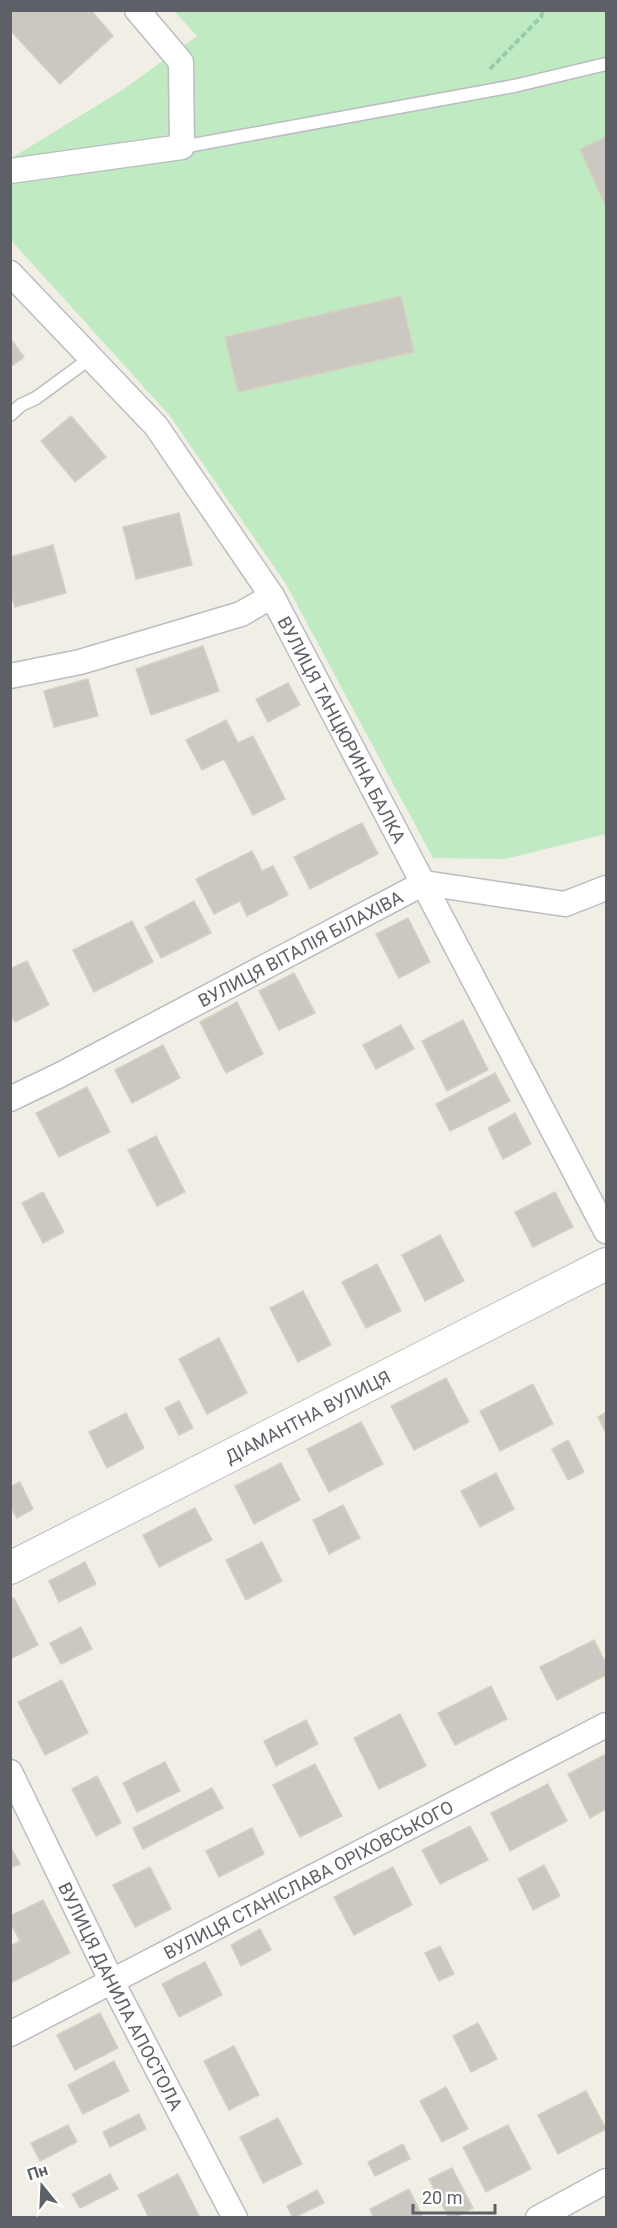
<svg xmlns="http://www.w3.org/2000/svg" width="617" height="2228" viewBox="0 0 617 2228" font-family="Roboto,sans-serif">
	<style>
		.green { fill: #c0eac1 }
		.building { fill: #cbc8c2; stroke: #d6d0c3; stroke-width: 1.5 }
		.lines { fill: none; stroke-linecap: round; stroke-linejoin: round }
		.service-casing { stroke: #babdc2; stroke-width: 15 }
		.minor-casing { stroke: #babdc2; stroke-width: 27 }
		.tertiary-casing { stroke: #babdc2; stroke-width: 34 }
		.path { stroke: #97cca8; stroke-width: 4; stroke-dasharray: 6 3; stroke-linecap: butt }
		.service { stroke: #fff; stroke-width: 12 }
		.minor { stroke: #fff; stroke-width: 24 }
		.tertiary { stroke: #fff; stroke-width: 32 }
		.labels { text-anchor: middle; dominant-baseline: central; stroke-width: 4.5; stroke-linejoin: round; paint-order: stroke }
		.street-label { font-size: 18px; fill: #5d6167; stroke: #fff }
	</style>
	<rect width="100%" height="100%" fill="#f0eee5"/>
	<polygon class="green" points="174,11 606,11 606,834 505,859 433,858 286,584 170,416 11,240 10,159 124,89 197,36"/>
	<g class="building">
		<polygon points="10,10 91,10 113,36 60,84 10,30"/>
		<polygon points="606,137 606,205 605,205 580,149"/>
		<polygon points="401,296 414,352 238,392 225,337"/>
		<polygon points="10,338 24,357 10,367"/>
		<polygon points="71,416 106,457 75,482 41,441"/>
		<polygon points="179,513 192,565 136,579 123,527"/>
		<polygon points="53,545 66,593 15,607 10,591 10,557"/>
		<polygon points="203,646 219,691 151,715 136,669"/>
		<polygon points="88,679 98,716 54,727 44,691"/>
		<polygon points="288,683 300,705 268,722 256,699"/>
		<polygon points="226,720 238,743 253,736 285,799 253,815 224,759 202,770 186,740"/>
		<polygon points="362,823 378,854 310,889 294,857"/>
		<polygon points="252,851 262,871 273,866 288,895 247,916 240,901 214,914 196,879"/>
		<polygon points="194,901 211,933 161,958 145,927"/>
		<polygon points="408,918 430,962 399,978 376,934"/>
		<polygon points="132,921 153,962 94,992 73,950"/>
		<polygon points="27,961 49,1005 15,1022 10,1014 10,969"/>
		<polygon points="294,973 315,1013 279,1030 259,991"/>
		<polygon points="237,1002 263,1054 226,1073 200,1022"/>
		<polygon points="463,1020 488,1070 447,1091 422,1041"/>
		<polygon points="401,1025 414,1049 376,1069 363,1045"/>
		<polygon points="163,1045 180,1078 132,1103 115,1070"/>
		<polygon points="495,1073 510,1101 450,1131 436,1104"/>
		<polygon points="87,1087 110,1132 59,1157 36,1113"/>
		<polygon points="515,1113 531,1144 503,1159 488,1128"/>
		<polygon points="156,1136 185,1192 157,1206 128,1150"/>
		<polygon points="43,1192 64,1232 43,1243 22,1203"/>
		<polygon points="555,1192 573,1227 533,1247 515,1212"/>
		<polygon points="440,1235 464,1281 425,1301 402,1255"/>
		<polygon points="377,1264 401,1311 366,1328 342,1282"/>
		<polygon points="303,1291 331,1345 298,1362 270,1308"/>
		<polygon points="219,1338 247,1393 207,1414 179,1359"/>
		<polygon points="446,1378 469,1422 414,1450 391,1406"/>
		<polygon points="533,1384 553,1424 500,1451 480,1411"/>
		<polygon points="179,1401 193,1428 179,1435 165,1408"/>
		<polygon points="606,1412 606,1433 598,1417"/>
		<polygon points="126,1413 144,1448 107,1468 89,1432"/>
		<polygon points="361,1422 383,1464 329,1492 307,1449"/>
		<polygon points="568,1440 584,1472 568,1480 552,1449"/>
		<polygon points="281,1463 300,1500 254,1524 235,1486"/>
		<polygon points="496,1473 514,1509 480,1527 461,1491"/>
		<polygon points="20,1482 33,1509 17,1518 10,1506 10,1487"/>
		<polygon points="343,1505 360,1538 329,1554 313,1520"/>
		<polygon points="195,1508 212,1540 159,1567 143,1535"/>
		<polygon points="262,1542 282,1581 246,1600 226,1560"/>
		<polygon points="85,1562 96,1584 59,1602 49,1581"/>
		<polygon points="14,1598 38,1645 10,1659 10,1600"/>
		<polygon points="81,1627 92,1649 61,1664 50,1643"/>
		<polygon points="594,1640 606,1664 606,1675 557,1700 540,1667"/>
		<polygon points="62,1680 88,1733 45,1755 18,1702"/>
		<polygon points="491,1686 507,1719 455,1745 438,1713"/>
		<polygon points="400,1714 426,1766 379,1789 354,1738"/>
		<polygon points="306,1720 318,1744 276,1766 264,1741"/>
		<polygon points="606,1754 606,1809 590,1818 568,1774"/>
		<polygon points="165,1762 180,1791 137,1812 123,1783"/>
		<polygon points="315,1764 342,1816 300,1837 273,1785"/>
		<polygon points="97,1776 121,1823 96,1836 72,1789"/>
		<polygon points="548,1784 567,1821 510,1851 491,1813"/>
		<polygon points="212,1788 223,1808 143,1849 133,1828"/>
		<polygon points="470,1826 488,1860 440,1884 422,1850"/>
		<polygon points="252,1828 264,1854 219,1877 206,1851"/>
		<polygon points="10,1846 20,1864 10,1868"/>
		<polygon points="544,1865 560,1896 533,1910 518,1879"/>
		<polygon points="150,1867 171,1909 135,1927 113,1885"/>
		<polygon points="393,1867 412,1905 354,1935 334,1897"/>
		<polygon points="43,1900 70,1953 10,1983 10,1946 20,1941 10,1922 10,1916"/>
		<polygon points="260,1929 271,1950 241,1966 231,1945"/>
		<polygon points="440,1946 454,1974 439,1981 425,1953"/>
		<polygon points="205,1962 222,1995 179,2017 162,1984"/>
		<polygon points="100,2013 118,2048 75,2070 57,2035"/>
		<polygon points="478,2023 497,2059 471,2072 453,2036"/>
		<polygon points="234,2046 259,2095 229,2110 204,2061"/>
		<polygon points="114,2061 129,2091 83,2114 68,2085"/>
		<polygon points="446,2087 468,2129 442,2142 420,2101"/>
		<polygon points="586,2091 606,2129 558,2154 538,2115"/>
		<polygon points="139,2114 146,2129 110,2147 103,2132"/>
		<polygon points="278,2118 302,2164 263,2183 240,2137"/>
		<polygon points="68,2125 77,2142 40,2161 31,2143"/>
		<polygon points="508,2125 531,2169 486,2192 463,2147"/>
		<polygon points="403,2144 410,2159 375,2176 368,2162"/>
		<polygon points="452,2168 473,2208 455,2218 449,2218 429,2179"/>
		<polygon points="110,2174 118,2189 80,2208 72,2194"/>
		<polygon points="178,2174 200,2218 149,2218 138,2195"/>
		<polygon points="409,2189 423,2218 374,2218 370,2209"/>
		<polygon points="317,2190 324,2203 293,2218 287,2206"/>
	</g>
	<g class="lines">
		<g class="service-casing">
			<g id="service">
				<polyline points="182,147 514,86 606,64"/>
				<polyline points="10,415 21,405 36,398 92,357"/>
			</g>
		</g>
		<g class="minor-casing">
			<g id="minor">
				<polyline points="10,171 182,147 181,62 137,10"/>
				<path id="s1" d="M10,273L156,426L272,596L606,1231"/>
				<polyline points="10,676 80,662 241,614 272,596"/>
				<path id="s2" d="M10,1099L60,1075L424,883L565,904L606,888"/>
				<path id="s3" d="M10,1772L112,1982L235,2218"/>
				<path id="s4" d="M10,2034L606,1725"/>
				<polyline points="538,2218 606,2181"/>
			</g>
		</g>
		<g class="tertiary-casing">
			<g id="tertiary">
				<path id="s5" d="M10,1568L606,1264"/>
			</g>
		</g>
		<polyline class="path" points="490,69 541,17 543,10"/>
		<use href="#service" class="service"/>
		<use href="#minor" class="minor"/>
		<use href="#tertiary" class="tertiary"/>
	</g>
	<g class="labels">
		<g class="street-label">
			<text stroke="none"><textPath href="#s1" startOffset="568">ВУЛИЦЯ ТАНЦЮРИНА БАЛКА</textPath></text>
			<text stroke="none"><textPath href="#s2" startOffset="327">ВУЛИЦЯ ВІТАЛІЯ БІЛАХІВА</textPath></text>
			<text stroke="none"><textPath href="#s5" startOffset="334">ДІАМАНТНА ВУЛИЦЯ</textPath></text>
			<text stroke="none"><textPath href="#s4" startOffset="336">ВУЛИЦЯ СТАНІСЛАВА ОРІХОВСЬКОГО</textPath></text>
			<text stroke="none"><textPath href="#s3" startOffset="250">ВУЛИЦЯ ДАНИЛА АПОСТОЛА</textPath></text>
		</g>
	</g>
	<rect width="617" height="2228" fill="none" stroke="#5d6167" stroke-width="24"/>
	<g transform="translate(42 2186) rotate(342)" stroke="#ffffff" stroke-width="4.5" paint-order="stroke">
	<path d="M0-4.5L10 22L0 15L-10 22Z" fill="#5d6167"/>
	<text y="-9" font-size="16" font-weight="bold" text-anchor="middle" fill="#5d6167">Пн</text>
	</g>
	<path d="M413 2204v9h82v-9" fill="none" stroke="#5d6167" stroke-width="3"/>
	<text x="422" y="2204" font-size="18" fill="#5d6167" stroke="#ffffff" stroke-width="4.5" paint-order="stroke">20 m</text>
</svg>
